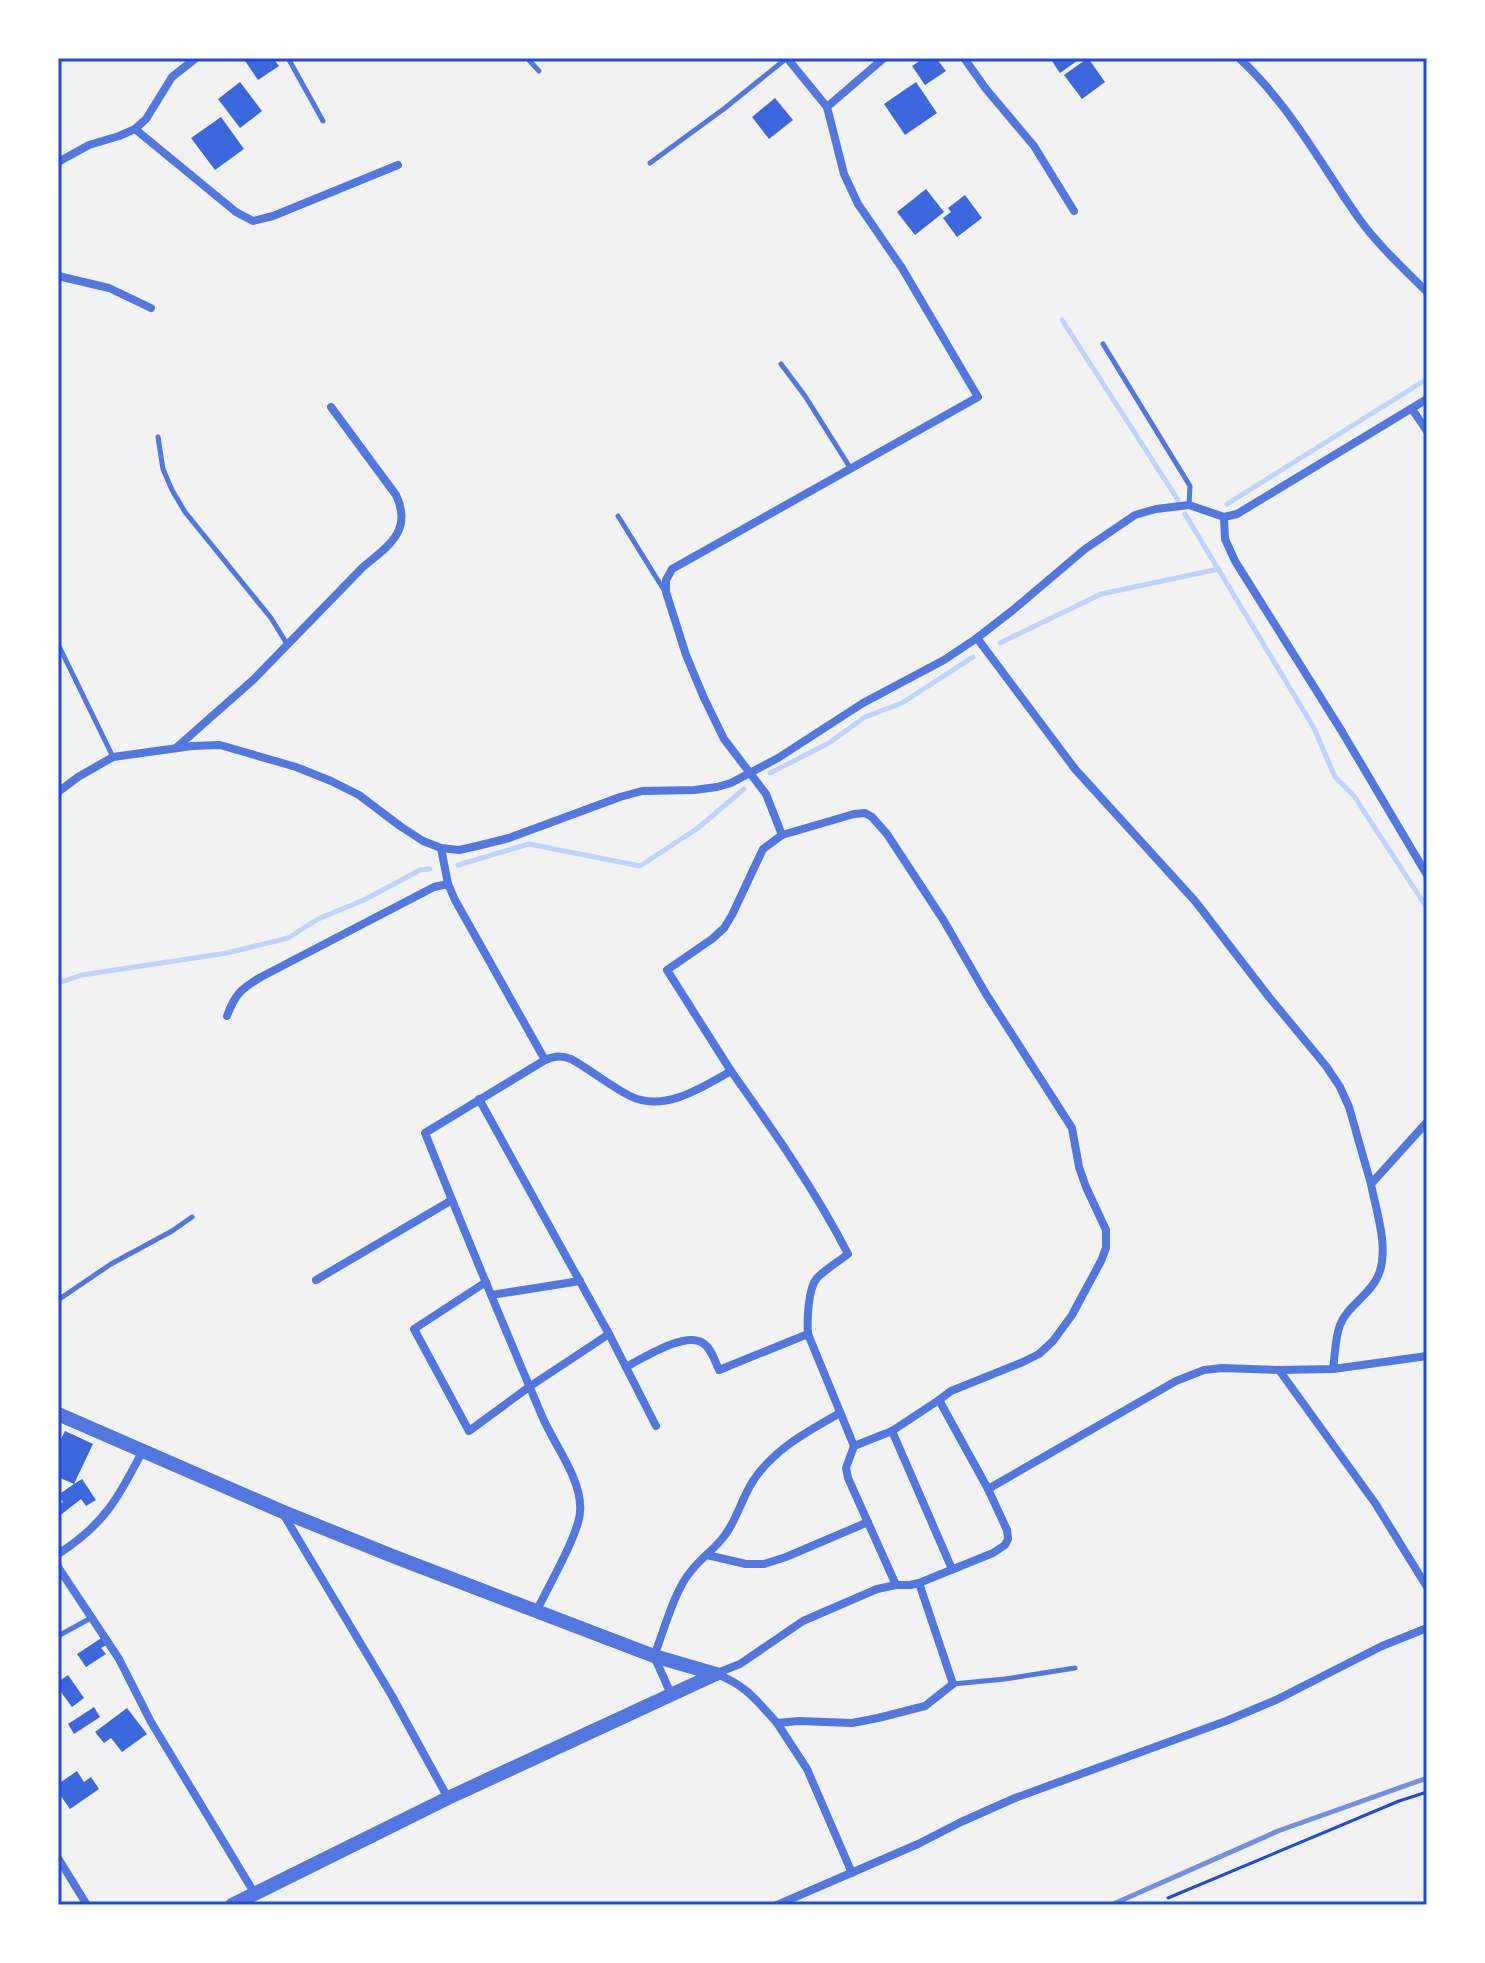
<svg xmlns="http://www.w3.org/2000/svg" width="1485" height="1963" viewBox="0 0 1485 1963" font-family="Lora,serif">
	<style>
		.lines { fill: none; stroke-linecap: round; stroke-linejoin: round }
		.stream { stroke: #bfd3fe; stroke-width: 5 }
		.building { fill: #3d67dc }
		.path { stroke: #1d4ed8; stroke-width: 3 }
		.service { stroke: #5277de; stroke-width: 5 }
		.minor { stroke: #5277de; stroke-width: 8 }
		.tertiary { stroke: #5277de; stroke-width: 14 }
		.rail { stroke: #7290e2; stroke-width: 5 }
		.neatline { fill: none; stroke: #1d4ed8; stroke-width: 3 }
	</style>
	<rect width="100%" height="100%" fill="#f2f2f2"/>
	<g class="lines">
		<g class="stream">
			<polyline points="1062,320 1178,500"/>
			<polyline points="1227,504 1427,379"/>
			<polyline points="1185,514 1314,728 1335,777 1354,796 1427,908"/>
			<polyline points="1000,643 1101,594 1219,569"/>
			<polyline points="770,773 829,743 865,717 902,703 973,657"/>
			<polyline points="458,865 529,844 640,866 698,828 744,789"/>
			<polyline points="58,983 82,975 227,953 288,938 318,919 364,900 420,870 430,869"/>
		</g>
	</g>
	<g class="building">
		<polygon points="243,58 273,58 279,66 258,80"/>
		<polygon points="924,58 936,58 946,71 925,85 912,66"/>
		<polygon points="1050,58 1081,58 1060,73"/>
		<polygon points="1088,58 1105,82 1082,99 1064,75"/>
		<polygon points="240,82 262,111 240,128 218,99"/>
		<polygon points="916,82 937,113 905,135 884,104"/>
		<polygon points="775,98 793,120 769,139 752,117"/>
		<polygon points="221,117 244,149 215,170 191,138"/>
		<polygon points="926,189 944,212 915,235 897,212"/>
		<polygon points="965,195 982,218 957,237 943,218 951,212 948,208"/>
		<polygon points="65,1431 93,1444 74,1484 82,1479 96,1500 86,1506 81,1499 58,1517 58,1506 63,1502 58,1495 74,1484 58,1477 58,1445"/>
		<polygon points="103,1637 108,1644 101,1648 106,1654 86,1667 77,1654"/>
		<polygon points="68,1675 84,1698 72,1707 58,1688 58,1682"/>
		<polygon points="94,1707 100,1717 74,1734 68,1724"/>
		<polygon points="127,1708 147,1734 122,1752 111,1738 104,1743 95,1732"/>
		<polygon points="77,1771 84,1782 91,1777 99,1789 70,1809 58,1792 58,1784"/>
	</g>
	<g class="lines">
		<polyline class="path" points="1168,1898 1399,1801 1427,1792"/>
		<g class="service">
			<polyline points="288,58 323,121"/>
			<polyline points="527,58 539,71"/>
			<polyline points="650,163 725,108 787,58"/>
			<polyline points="1103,344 1190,486 1189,505"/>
			<polyline points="781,364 805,396 851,469"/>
			<polyline points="158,437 163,469 172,490 185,512 271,618 287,644"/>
			<polyline points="618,516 664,590"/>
			<polyline points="58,644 113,757"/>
			<polyline points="58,1300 111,1264 172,1231 192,1217"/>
			<polyline points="58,1636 91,1618"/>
			<polyline points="953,1684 1005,1679 1075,1668"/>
		</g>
		<g class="minor">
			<polyline points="787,58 827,107 844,174 858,204 902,268 978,397 672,569 666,580 666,592 686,655 704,698 724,739 766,794 782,835 854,814 865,813 872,817 887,834 944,921 986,994 1072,1128 1079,1167 1086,1187 1106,1230 1106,1248 1101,1261 1072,1315 1053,1341 1039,1354 1023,1362 951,1391 939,1400"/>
			<polyline points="964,58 986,89 1034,146 1074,211"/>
			<path d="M1239,58C1290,105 1321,165 1360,220C1379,246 1404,269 1427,292"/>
			<polyline points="827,107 884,58"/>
			<polyline points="135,129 236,212 253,221 273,216 398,165"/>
			<polyline points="58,162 89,145 119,136 135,129 146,119 172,77 196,58"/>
			<polyline points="58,276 109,288 151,308"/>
			<polyline points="1412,409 1427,431"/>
			<polyline points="1224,517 1225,539 1235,561 1341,730 1427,875"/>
			<polyline points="977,638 1075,769 1195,901 1269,997 1326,1066 1340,1087 1349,1107 1371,1184"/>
			<path d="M176,748L253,680L363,567C388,546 413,531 396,495L331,407"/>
			<polyline points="58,792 78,777 113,757 192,746 220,745 296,767 331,781 359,795 400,826 423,841 441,848 459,850 477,846 509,838 620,797 642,791 694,790 717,787 731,783 778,758 863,703 944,660 977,638 1013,610 1085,549 1135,515 1156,509 1189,505 1224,517 1237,514 1427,399"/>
			<path d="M441,848L448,884L455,900L545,1060C554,1056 561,1055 571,1059C591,1070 610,1086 630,1096C664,1113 703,1087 731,1071C773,1130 815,1190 848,1254C838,1262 826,1269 817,1278C808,1288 807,1320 808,1334L854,1446"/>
			<path d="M227,1016C235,994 241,989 261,977L434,887L448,884"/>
			<polyline points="731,1071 667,970 712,939 724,928 732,915 763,849 782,835"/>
			<polyline points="479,1099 609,1334 656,1426"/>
			<polyline points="316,1280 452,1200"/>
			<polyline points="486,1282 414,1329 469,1431 529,1387 609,1334"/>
			<polyline points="491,1295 580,1281"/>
			<path d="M626,1367C643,1358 685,1331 703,1343C711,1348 715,1361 719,1370L808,1334"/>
			<path d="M1333,1369C1335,1355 1335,1338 1340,1325C1347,1306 1370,1295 1378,1276C1390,1249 1376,1211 1371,1184L1427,1122"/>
			<polyline points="1279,1370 1375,1503 1427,1587"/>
			<polyline points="892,1431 952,1569"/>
			<polyline points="282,1512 392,1696 448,1798"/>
			<path d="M58,1554C104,1525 119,1497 143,1450"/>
			<polyline points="707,1555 746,1564 764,1564 786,1557 868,1522"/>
			<polyline points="58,1567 119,1659 151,1722 255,1894"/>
			<polyline points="919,1583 910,1585 896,1585 848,1478 846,1468 854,1446 892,1431 939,1400 988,1489"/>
			<path d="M536,1612C547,1589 579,1534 580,1512C583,1480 554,1445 542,1416C502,1322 463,1228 425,1133L545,1060"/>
			<polyline points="717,1673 740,1664 803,1621 877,1589 896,1585"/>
			<path d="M716,1674C746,1685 756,1700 777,1723L799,1721L852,1723L878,1718L925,1706L953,1684L919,1583L993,1553L1005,1545L1008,1539L1007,1530L988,1489L1176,1381L1204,1370L1222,1368L1279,1370L1333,1369L1427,1356"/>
			<path d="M671,1694L654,1656C664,1631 674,1591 691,1571C701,1558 715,1549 725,1535C737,1519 742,1498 753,1481C774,1449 808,1431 840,1413"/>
			<polyline points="777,1723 807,1769 852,1873"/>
			<polyline points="58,1858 87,1905"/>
			<polyline points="777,1905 918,1844 961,1822 1015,1798 1226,1721 1276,1700 1382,1646 1427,1628"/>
		</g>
		<g class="tertiary">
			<polyline points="58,1414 281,1511 395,1557 654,1656 716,1674"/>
			<polyline points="232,1905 448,1798 716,1674"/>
		</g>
		<polyline class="rail" points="1111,1905 1278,1831 1427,1778"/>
	</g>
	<rect width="1485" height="1963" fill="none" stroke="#ffffff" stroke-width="120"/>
	<rect x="60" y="60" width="1365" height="1843" class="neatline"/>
</svg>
